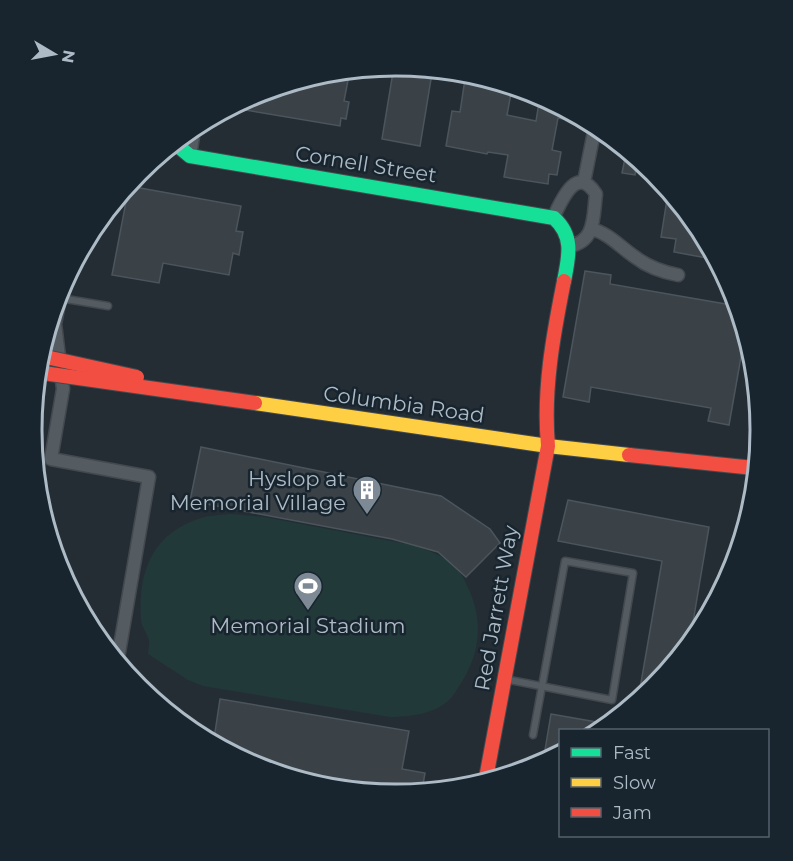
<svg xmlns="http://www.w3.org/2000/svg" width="793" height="861" viewBox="0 0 793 861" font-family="Montserrat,sans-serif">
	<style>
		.green { fill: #223939 }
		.building { fill: #3a4248; stroke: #4c555c; stroke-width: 1.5 }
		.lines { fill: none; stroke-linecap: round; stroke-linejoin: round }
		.lane-casing { stroke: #43494e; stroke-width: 9 }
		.street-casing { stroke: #43494e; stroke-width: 15 }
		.fast-casing { stroke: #43494e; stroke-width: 16 }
		.slow-casing { stroke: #43494e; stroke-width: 16 }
		.jam-casing { stroke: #43494e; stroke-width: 16 }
		.lane { stroke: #545c62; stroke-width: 6 }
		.street { stroke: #545c62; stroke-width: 12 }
		.fast { stroke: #16e098; stroke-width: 14 }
		.slow { stroke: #ffcf43; stroke-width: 14 }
		.jam { stroke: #f24e42; stroke-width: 14 }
		.jam-bridge-casing { stroke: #43494e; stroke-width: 16; stroke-linecap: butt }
		.jam-bridge { stroke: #f24e42; stroke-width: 14 }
		.labels { text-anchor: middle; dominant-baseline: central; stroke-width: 5; stroke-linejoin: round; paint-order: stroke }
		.street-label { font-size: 21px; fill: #adbbc7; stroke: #18252f }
		.poi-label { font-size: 21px; fill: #adbbc7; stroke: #18252f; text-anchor: end }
		.rim { fill: none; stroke: #adbbc7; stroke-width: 3 }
	</style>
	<rect width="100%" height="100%" fill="#252d34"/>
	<path class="green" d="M231,514L264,517L412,545C427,550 445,556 457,568C462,574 467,585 470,592C484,626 479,657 458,688C456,691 453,696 450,699C435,714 410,717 390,717L203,686L188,680L148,654C148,650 150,644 149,640C147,632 141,627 141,619C138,572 152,535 198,519C208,515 220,515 231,514Z"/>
	<g class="building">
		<polygon points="394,66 432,73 420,146 382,139"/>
		<polygon points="349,75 344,101 349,102 346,119 341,118 340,126 234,108 257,93"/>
		<polygon points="465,79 512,88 507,115 536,121 540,96 580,122 558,118 552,150 561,152 557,175 549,174 548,184 504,177 508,155 488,152 487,154 446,146 452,111 460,112"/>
		<polygon points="626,153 637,161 635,175 622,173"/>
		<polygon points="129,186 241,206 236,231 243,232 239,255 233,253 229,275 163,263 159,283 112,275"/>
		<polygon points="668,193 712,259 674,252 676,239 661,237"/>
		<polygon points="585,271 611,275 610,284 737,306 744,340 729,425 708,421 711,408 591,387 589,402 563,397"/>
		<polygon points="201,447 441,496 490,529 500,543 466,577 438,552 392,539 190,501"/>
		<polygon points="568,500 709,527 691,634 654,689 638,700 662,561 558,541"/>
		<polygon points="220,699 409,731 402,769 425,773 422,790 396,795 256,768 214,739"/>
		<polygon points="551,714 602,723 592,730 561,730 561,751 552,757 544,756"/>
	</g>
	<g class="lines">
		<g class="lane-casing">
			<g id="lane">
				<polyline points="60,298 108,306"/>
				<polyline points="505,679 612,700 633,573 565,561 533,735"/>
			</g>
		</g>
		<g class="street-casing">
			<g id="street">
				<polyline points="190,156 193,136"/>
				<polyline points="585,177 594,132"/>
				<path d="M553,218C561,202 576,163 596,194C593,216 596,242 569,246"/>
				<path d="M591,229C609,233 620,247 635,257C648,267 662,272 678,275"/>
				<polyline points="62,287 55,324 63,389 51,459 149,477 118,658"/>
			</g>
		</g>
		<g class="fast-casing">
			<path id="fast" d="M178,146L190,156L554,218C574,236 569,256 564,281"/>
		</g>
		<g class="slow-casing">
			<polyline id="slow" points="255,403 548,446 629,455"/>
		</g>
		<g class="jam-casing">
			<g id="jam">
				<polyline points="629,455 754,468"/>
				<path d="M486,778L548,446C543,390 553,336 564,281"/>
			</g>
		</g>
		<use href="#lane" class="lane"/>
		<use href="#street" class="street"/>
		<use href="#fast" class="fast"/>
		<use href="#slow" class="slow"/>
		<use href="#jam" class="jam"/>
		<g class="jam-bridge-casing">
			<g id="jam-bridge">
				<polyline points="46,357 137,377"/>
				<polyline points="43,373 255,403"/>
			</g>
		</g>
		<use href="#jam-bridge" class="jam-bridge"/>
	</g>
	<defs>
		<g id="building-pin" transform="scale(1.5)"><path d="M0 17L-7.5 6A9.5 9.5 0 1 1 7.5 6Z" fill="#7d8994" stroke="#18252f"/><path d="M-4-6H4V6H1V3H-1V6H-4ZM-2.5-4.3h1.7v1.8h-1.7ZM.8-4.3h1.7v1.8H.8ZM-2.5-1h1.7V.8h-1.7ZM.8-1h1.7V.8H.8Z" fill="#fff"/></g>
		<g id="stadium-pin" transform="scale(1.5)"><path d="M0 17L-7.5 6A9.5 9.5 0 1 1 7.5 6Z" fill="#7d8994" stroke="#18252f"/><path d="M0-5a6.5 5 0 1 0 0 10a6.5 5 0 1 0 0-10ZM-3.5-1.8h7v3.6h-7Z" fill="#fff"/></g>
	</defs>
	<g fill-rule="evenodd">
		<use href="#building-pin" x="367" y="490"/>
		<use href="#stadium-pin" x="308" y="586"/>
	</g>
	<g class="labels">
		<g class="street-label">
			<text transform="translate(366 164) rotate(9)">Cornell Street</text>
			<text transform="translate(404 404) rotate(8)">Columbia Road</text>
			<text transform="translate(496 608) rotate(-80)">Red Jarrett Way</text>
		</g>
		<g class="poi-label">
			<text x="346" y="478">Hyslop at<tspan x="346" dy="24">Memorial Village</tspan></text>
			<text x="308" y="625" text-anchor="middle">Memorial Stadium</text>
		</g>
	</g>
	<path d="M0 0H793V861H0ZM42 430a354 354 0 1 1 708 0a354 354 0 1 1-708 0Z" fill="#18252f" fill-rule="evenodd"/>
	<path class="rim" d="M42 430a354 354 0 1 1 708 0a354 354 0 1 1-708 0Z"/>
	<rect x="559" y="729" width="210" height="108" fill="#18252f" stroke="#54616c" stroke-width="1.5"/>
	<rect x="571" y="748" width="30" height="9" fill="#16e098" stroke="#54616c" stroke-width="1.5"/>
	<text x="613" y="759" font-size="18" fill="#adbbc7">Fast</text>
	<rect x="571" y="778" width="30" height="9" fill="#ffcf43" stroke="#54616c" stroke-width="1.5"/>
	<text x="613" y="789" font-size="18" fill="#adbbc7">Slow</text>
	<rect x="571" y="808" width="30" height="9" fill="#f24e42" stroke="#54616c" stroke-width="1.5"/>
	<text x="613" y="819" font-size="18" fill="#adbbc7">Jam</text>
	<g transform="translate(54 54) rotate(100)" stroke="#18252f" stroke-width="4.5" paint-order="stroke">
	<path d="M0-4.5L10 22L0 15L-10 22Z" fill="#adbbc7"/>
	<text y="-9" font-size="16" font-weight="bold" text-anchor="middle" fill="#adbbc7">N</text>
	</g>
</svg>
